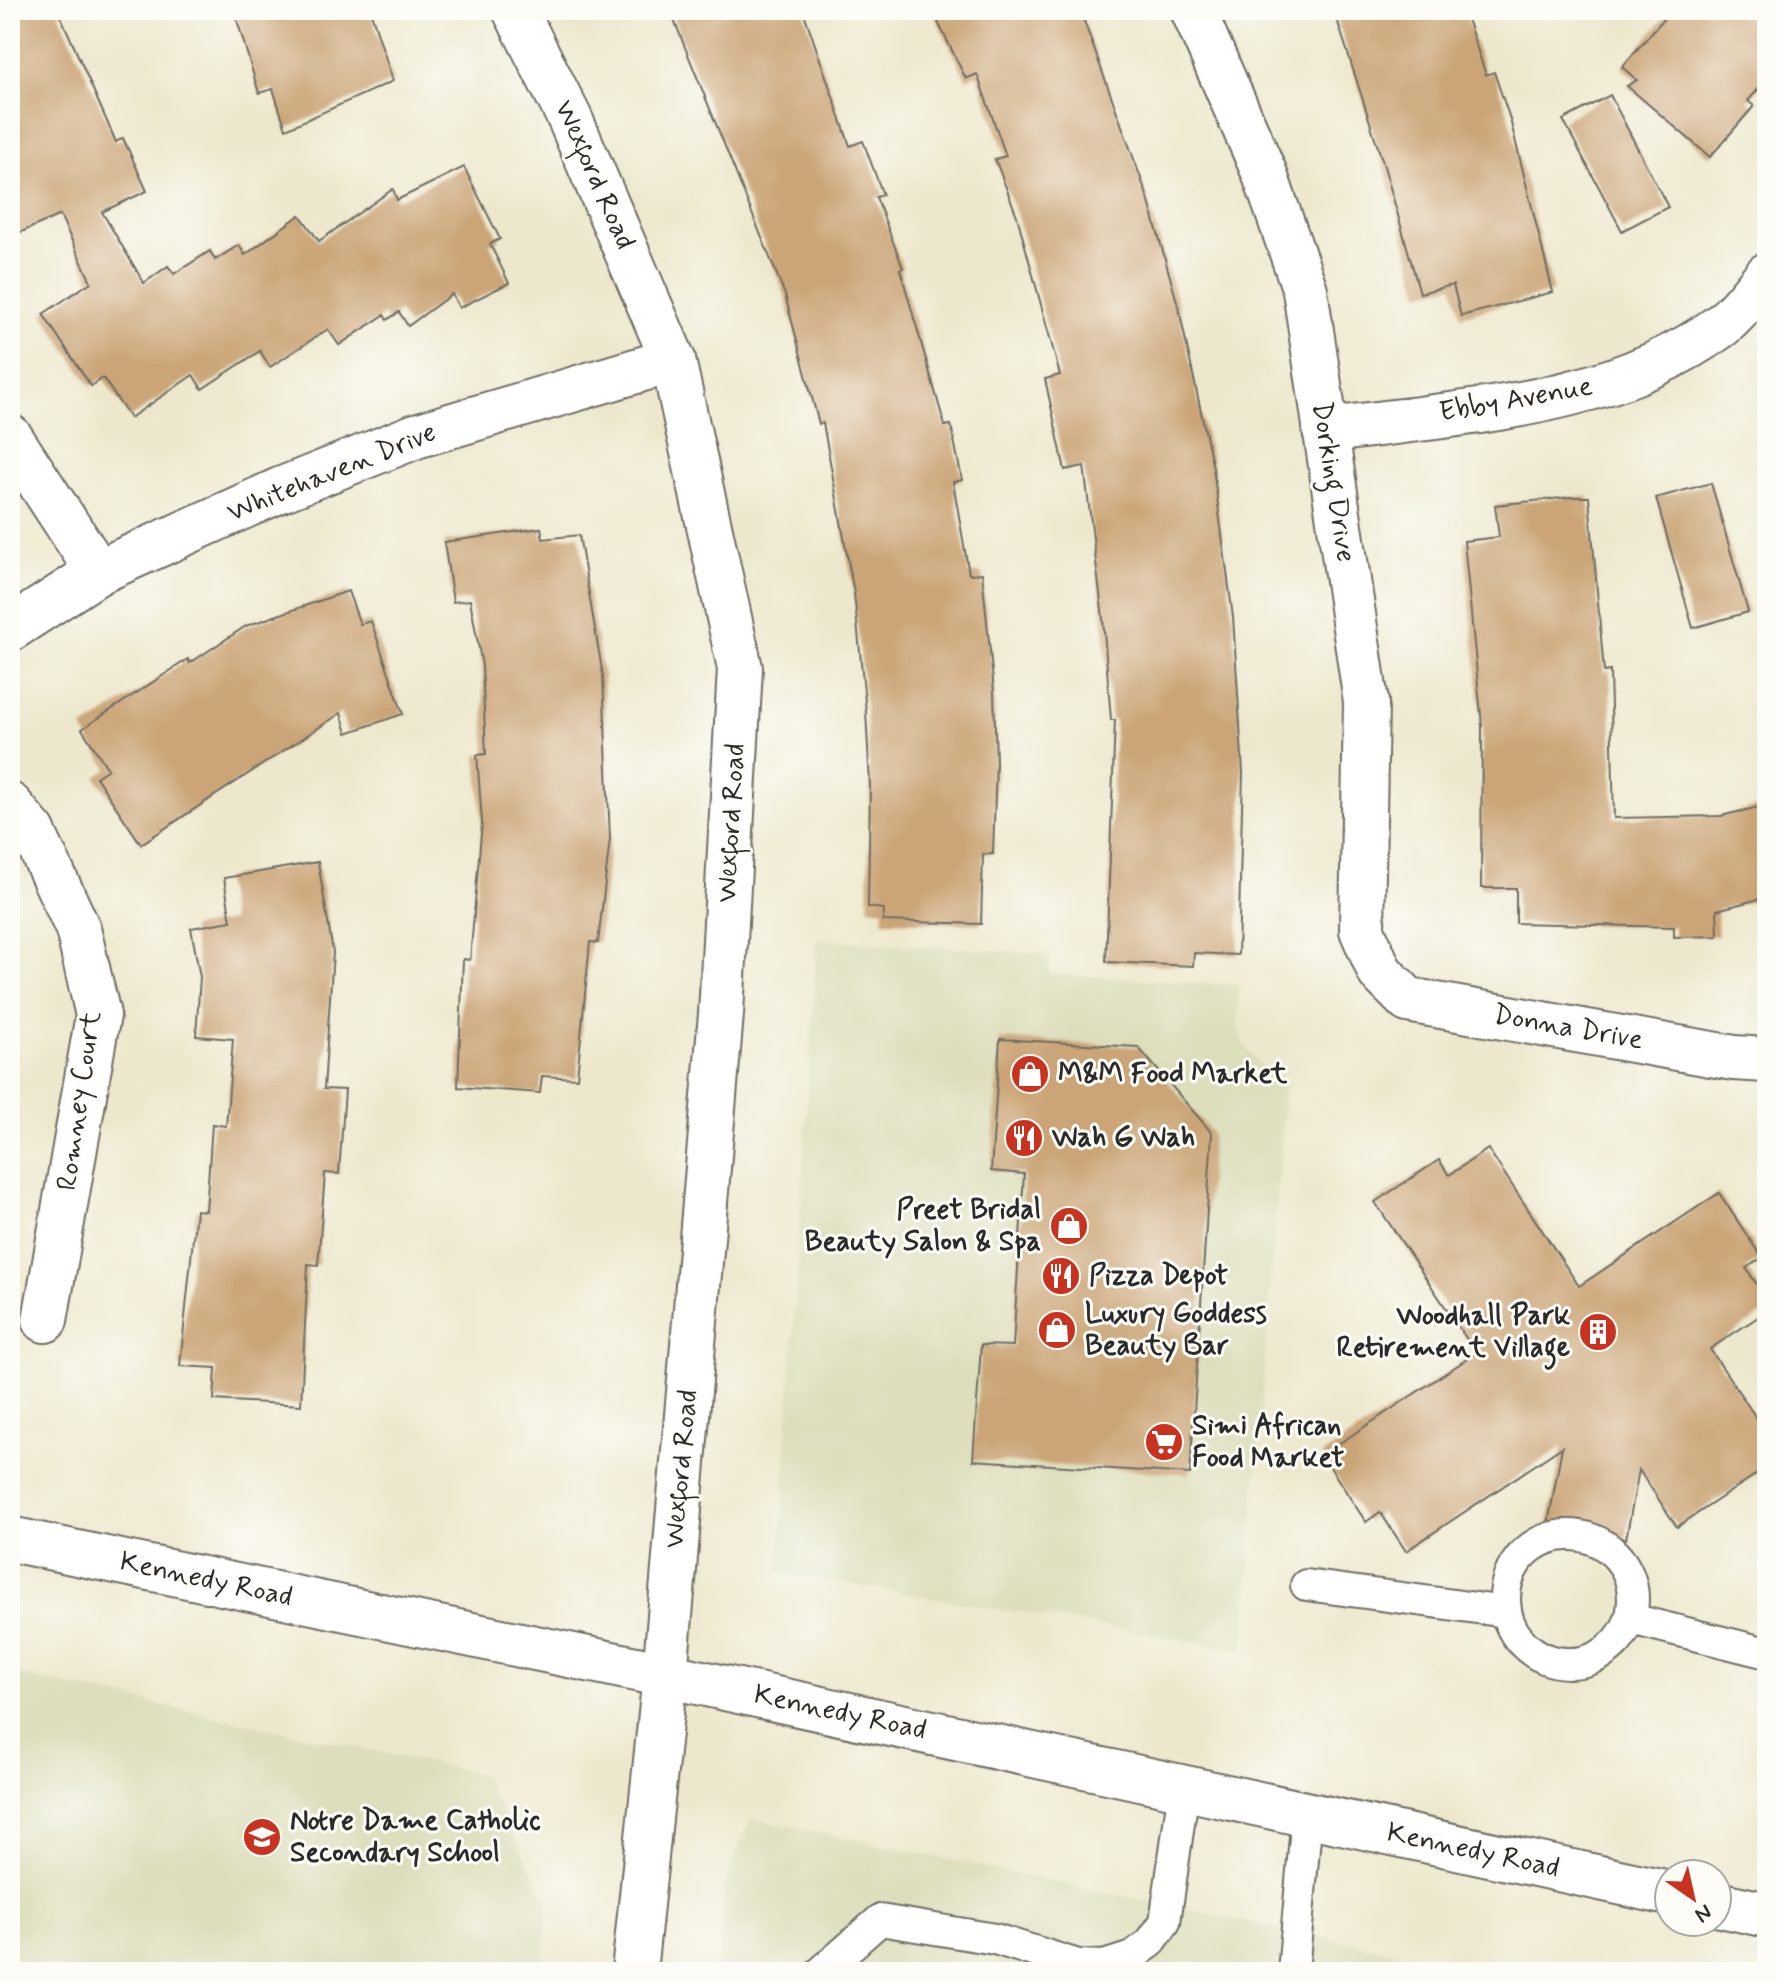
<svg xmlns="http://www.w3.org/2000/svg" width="1777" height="1982" viewBox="0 0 1777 1982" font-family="Mynerve,sans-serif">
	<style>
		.built { fill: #dddebc }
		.building { fill: #cba577 }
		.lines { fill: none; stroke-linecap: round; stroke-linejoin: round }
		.lane-casing { stroke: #6f6d64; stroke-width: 34 }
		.street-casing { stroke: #6f6d64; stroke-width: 48 }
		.secondary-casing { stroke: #6f6d64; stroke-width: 48 }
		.lane { stroke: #fff; stroke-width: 30 }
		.street { stroke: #fff; stroke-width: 44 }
		.secondary { stroke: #fff; stroke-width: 44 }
		.labels { text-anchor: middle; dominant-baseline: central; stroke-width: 6; stroke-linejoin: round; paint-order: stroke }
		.street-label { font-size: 28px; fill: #2b2b2b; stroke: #fdfcf7 }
		.poi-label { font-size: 28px; font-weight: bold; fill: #2b2b2b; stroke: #fdfcf7; text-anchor: start }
	</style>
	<rect width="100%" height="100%" fill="#fdfcf7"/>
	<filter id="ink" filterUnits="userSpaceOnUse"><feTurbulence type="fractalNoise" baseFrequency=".0125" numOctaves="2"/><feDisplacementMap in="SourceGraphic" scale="16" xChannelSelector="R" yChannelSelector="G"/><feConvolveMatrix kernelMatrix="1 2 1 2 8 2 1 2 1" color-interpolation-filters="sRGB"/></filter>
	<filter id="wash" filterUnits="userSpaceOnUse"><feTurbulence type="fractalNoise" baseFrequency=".006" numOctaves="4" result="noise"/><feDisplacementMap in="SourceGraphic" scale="32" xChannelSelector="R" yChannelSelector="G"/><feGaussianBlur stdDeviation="1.8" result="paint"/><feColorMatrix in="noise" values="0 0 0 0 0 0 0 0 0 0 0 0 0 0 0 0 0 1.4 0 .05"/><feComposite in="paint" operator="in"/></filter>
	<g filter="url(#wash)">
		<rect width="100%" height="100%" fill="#ede8cd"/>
		<g class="built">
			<polygon points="817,940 1051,954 1049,974 1239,985 1238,1026 1243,1044 1268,1073 1286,1080 1243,1650 779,1572"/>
			<polygon points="10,1673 482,1774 547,1900 543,1972 10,1972"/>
			<polygon points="751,1818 1237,1920 1495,1972 717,1972 726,1880"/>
		</g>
		<g id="blocks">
			<g class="building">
				<polygon points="10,10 58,10 116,142 123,138 147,191 102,212 144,283 168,266 174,274 210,251 215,260 239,245 245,255 300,215 319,241 393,189 397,200 464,167 500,239 490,244 509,283 459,308 452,294 408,326 399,312 387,320 384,315 339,345 328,329 270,367 260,351 202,389 193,375 130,418 103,378 91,386 43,314 91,282 60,215 10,237"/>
				<polygon points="234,10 370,10 393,81 286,129 273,89 259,93"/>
				<polygon points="670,10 803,10 850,146 863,141 883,195 876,197 903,268 900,269 945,426 951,425 962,480 953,482 969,574 982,573 994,691 996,763 993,854 983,854 981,924 883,921 884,909 868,907 870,785 866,711 854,593 823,423 819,424 785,295"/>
				<polygon points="932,10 1080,10 1148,198 1179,309 1213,468 1233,617 1243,773 1238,955 1194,953 1193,966 1106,962 1115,720 1111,720 1103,618 1084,466 1065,470 1045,379 1060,375 1017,216 995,159 1006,156 977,74 966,79"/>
				<polygon points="1334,10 1464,10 1486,75 1494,72 1510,119 1553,292 1461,316 1453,285 1420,293 1384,166"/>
				<polygon points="1671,10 1754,10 1767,21 1767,79 1748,101 1754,106 1710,157 1627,86 1637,80 1622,67"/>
				<polygon points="1610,95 1668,207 1622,231 1563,120"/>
				<polygon points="1711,483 1748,612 1693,628 1656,498"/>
				<polygon points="1571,497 1589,497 1604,672 1610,671 1614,818 1721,816 1767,805 1767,897 1717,910 1718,936 1674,937 1674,927 1516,923 1516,888 1481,888 1482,726 1464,541 1499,537 1495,505"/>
				<polygon points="541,528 543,539 579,535 603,676 610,839 598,943 590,942 577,1078 542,1076 540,1093 458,1087 463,959 470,960 482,822 477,755 486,754 482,665 470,600 453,602 444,542"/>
				<polygon points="348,591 360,624 371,621 403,714 347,733 341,713 141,844 96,777 108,769 82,729 188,659 190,663 246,626"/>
				<polygon points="318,862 333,952 324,1089 345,1090 339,1174 325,1173 318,1265 308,1264 301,1405 214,1400 216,1368 180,1366 196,1210 206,1211 212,1124 226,1126 233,1039 196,1036 200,977 191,928 231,921 224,878"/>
				<polygon points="1000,1039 1138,1047 1212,1133 1190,1474 973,1460 981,1345 1013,1346 1024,1174 991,1171"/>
				<polygon points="1488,1149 1579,1286 1719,1193 1762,1258 1746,1268 1767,1300 1767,1311 1710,1349 1767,1434 1767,1467 1677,1527 1639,1470 1626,1539 1548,1524 1562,1447 1406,1551 1380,1512 1366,1522 1322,1455 1476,1353 1375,1202 1439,1160 1449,1175"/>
			</g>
		</g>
	</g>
	<g filter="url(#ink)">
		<use href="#blocks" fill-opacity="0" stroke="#6f6d64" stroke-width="2"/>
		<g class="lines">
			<g class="lane-casing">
				<g id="lane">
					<circle cx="1569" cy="1599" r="64"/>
					<polyline points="1306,1585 1506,1612"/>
					<polyline points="1631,1619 1767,1653"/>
					<polyline points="821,1972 880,1920 995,1939 1078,1965 1104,1966 1129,1958 1150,1943 1165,1922 1184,1788"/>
					<polyline points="1293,1972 1307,1814"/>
				</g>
			</g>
			<g class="street-casing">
				<g id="street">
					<polyline points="1193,10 1264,172 1305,290 1366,702 1362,930 1380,972 1408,1000 1734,1058 1767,1060"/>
					<path d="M1325,431C1460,411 1608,409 1722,325C1739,312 1753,291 1767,275"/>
					<polyline points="10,437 98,572"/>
					<polyline points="10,629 98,572 280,490 416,436 673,360"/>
					<polyline points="10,805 33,832 78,929 98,1015 45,1320"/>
				</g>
			</g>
			<g class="secondary-casing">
				<g id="secondary">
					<polyline points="515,10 570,119 673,360 740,668 721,1014 665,1675 634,1972"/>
					<polyline points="10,1539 665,1675 1669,1893"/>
					<polyline points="1717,1904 1767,1915"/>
				</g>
			</g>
			<use href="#lane" class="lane"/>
			<use href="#street" class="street"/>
			<use href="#secondary" class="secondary"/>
		</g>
	</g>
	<defs>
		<g id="shop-disc" transform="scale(2)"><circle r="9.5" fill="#c8321e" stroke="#fdfcf7"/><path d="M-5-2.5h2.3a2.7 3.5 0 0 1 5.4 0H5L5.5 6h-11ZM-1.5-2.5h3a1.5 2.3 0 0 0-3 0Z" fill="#fff"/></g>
		<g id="restaurant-disc" transform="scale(2)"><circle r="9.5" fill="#c8321e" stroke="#fdfcf7"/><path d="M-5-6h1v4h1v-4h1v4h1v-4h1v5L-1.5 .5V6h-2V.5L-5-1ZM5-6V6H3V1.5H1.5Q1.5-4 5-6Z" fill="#fff"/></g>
		<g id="building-disc" transform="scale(2)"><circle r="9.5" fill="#c8321e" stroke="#fdfcf7"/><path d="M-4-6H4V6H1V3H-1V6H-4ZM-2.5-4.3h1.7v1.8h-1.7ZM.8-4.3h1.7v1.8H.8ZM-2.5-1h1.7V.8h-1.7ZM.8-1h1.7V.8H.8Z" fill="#fff"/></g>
		<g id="supermarket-disc" transform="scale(2)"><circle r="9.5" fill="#c8321e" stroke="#fdfcf7"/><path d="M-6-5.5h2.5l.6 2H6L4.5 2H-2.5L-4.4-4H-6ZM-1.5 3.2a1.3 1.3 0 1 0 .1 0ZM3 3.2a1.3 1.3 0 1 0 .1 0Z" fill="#fff"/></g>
		<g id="school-disc" transform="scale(2)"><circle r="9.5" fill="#c8321e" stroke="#fdfcf7"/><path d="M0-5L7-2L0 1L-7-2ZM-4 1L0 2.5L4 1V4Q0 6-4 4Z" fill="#fff"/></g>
	</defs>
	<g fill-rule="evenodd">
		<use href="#shop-disc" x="1030" y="1074"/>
		<use href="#restaurant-disc" x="1024" y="1138"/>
		<use href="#shop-disc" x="1069" y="1226"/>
		<use href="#restaurant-disc" x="1061" y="1276"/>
		<use href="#shop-disc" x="1057" y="1330"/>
		<use href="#building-disc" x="1598" y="1332"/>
		<use href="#supermarket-disc" x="1164" y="1442"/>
		<use href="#school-disc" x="262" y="1837"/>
	</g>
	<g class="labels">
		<g class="street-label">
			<text transform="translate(594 175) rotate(66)">Wexford Road</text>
			<text transform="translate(1516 400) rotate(-10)">Ebby Avenue</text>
			<text transform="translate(332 473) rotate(-22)">Whitehaven Drive</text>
			<text transform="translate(1333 482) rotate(81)">Dorking Drive</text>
			<text transform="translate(732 823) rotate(-87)">Wexford Road</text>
			<text transform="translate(1568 1028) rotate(10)">Donna Drive</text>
			<text transform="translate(80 1101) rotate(-82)">Romney Court</text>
			<text transform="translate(682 1469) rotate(-85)">Wexford Road</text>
			<text transform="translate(206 1580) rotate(12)">Kennedy Road</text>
			<text transform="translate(840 1713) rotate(12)">Kennedy Road</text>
			<text transform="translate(1473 1851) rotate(12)">Kennedy Road</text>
		</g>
		<g class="poi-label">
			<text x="1058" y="1074">M&amp;M Food Market</text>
			<text x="1052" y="1138">Wah G Wah</text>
			<text x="1041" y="1210" text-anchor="end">Preet Bridal<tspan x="1041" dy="32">Beauty Salon &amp; Spa</tspan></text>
			<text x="1089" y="1276">Pizza Depot</text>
			<text x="1085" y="1314">Luxury Goddess<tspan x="1085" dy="32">Beauty Bar</tspan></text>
			<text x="1570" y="1316" text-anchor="end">Woodhall Park<tspan x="1570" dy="32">Retirement Village</tspan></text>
			<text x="1192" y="1426">Simi African<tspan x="1192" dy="32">Food Market</tspan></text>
			<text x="290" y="1821">Notre Dame Catholic<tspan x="290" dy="32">Secondary School</tspan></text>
		</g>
	</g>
	<rect width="1777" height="1982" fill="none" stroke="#fdfcf7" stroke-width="40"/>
	<g transform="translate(1693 1898) rotate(146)"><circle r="38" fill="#fdfcf7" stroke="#a9a8a5" stroke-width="2"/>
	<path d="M0-6L14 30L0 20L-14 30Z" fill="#c8321e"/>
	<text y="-12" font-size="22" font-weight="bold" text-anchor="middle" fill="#2b2b2b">N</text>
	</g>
</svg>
